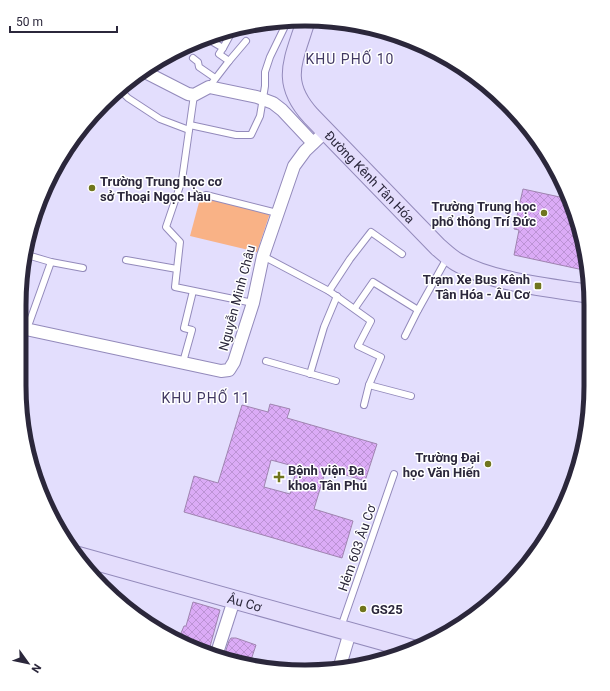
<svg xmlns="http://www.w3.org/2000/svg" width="610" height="691" viewBox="0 0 610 691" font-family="Roboto,sans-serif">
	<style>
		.green { fill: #f9b286 }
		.building { fill: url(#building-cross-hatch); stroke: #9f84b0; fill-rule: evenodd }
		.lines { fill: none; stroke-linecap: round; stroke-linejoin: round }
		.lane-casing { stroke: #938abb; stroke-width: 8 }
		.street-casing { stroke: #938abb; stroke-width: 14 }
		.secondary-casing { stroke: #938abb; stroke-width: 20 }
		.lane { stroke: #fff; stroke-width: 6 }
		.street { stroke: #fff; stroke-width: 12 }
		.secondary { stroke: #e4ddfc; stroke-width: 18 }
		.poi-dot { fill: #70751d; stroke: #fff; stroke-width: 1.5 }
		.labels { text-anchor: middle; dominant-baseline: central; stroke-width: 3; stroke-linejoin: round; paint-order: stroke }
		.street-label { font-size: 13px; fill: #2b273b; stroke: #fff }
		.poi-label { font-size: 13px; font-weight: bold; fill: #2b273b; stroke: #fff; text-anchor: start }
		.neighbourhood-label { font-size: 14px; letter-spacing: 1px; fill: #413862; stroke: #fff }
		.rim { fill: none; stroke: #2b273b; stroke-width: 5 }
	</style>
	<defs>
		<pattern id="building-cross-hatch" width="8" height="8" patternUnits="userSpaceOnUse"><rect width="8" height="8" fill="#dbabf6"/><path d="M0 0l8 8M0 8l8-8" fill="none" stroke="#bc93d4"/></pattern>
	</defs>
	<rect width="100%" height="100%" fill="#e3defd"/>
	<polygon class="green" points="201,195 270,213 257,252 190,236"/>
	<g class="building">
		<polygon points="523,189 569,199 581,231 588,271 514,255 519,230 514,229"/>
		<path d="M270,404L290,409L287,418L377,444L365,481L326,469L314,509L353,521L342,558L184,512L194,476L218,483L242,405L268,412ZM271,460L297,467L290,494L264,487Z"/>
		<polygon points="193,602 220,610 208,654 195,650 178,640 184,626 186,626"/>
		<polygon points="231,638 236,638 256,645 249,666 223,659 229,641"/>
	</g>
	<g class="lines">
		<g class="lane-casing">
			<g id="lane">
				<polyline points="206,38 223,48 219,54 229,61 209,87"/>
				<polyline points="223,48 234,28"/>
				<polyline points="193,58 198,62 199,67 215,78"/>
				<polyline points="229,61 246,41"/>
				<polyline points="119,89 128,98 160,119 189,130"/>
				<polyline points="194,95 182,180 166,227 180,242 175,287 253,303"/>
				<polyline points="190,125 236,135 251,135 260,116 265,86 265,72 270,57 288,20"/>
				<polyline points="206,195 277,213"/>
				<polyline points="24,254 51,262 83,268"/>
				<polyline points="263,256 329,291 371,321 358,346 381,357 369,385 364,405"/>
				<polyline points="126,260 177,269"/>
				<polyline points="329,291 350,259 371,232 402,254"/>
				<polyline points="355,308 373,282 418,310"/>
				<polyline points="27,329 51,262"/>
				<polyline points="405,336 418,310 447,258"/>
				<polyline points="266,361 336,381"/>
				<polyline points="183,362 192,330 184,328 193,291"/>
				<polyline points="310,374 324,327 337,296"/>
				<polyline points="369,385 411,396"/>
				<polyline points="341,627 394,474"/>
			</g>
		</g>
		<g class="street-casing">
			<g id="street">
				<polyline points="143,71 188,94 194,95 209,87 257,97 273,103 282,110 313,143"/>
				<polyline points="21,328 221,371 229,370 234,362 253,303 263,256 294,166 305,151 325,132"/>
				<polyline points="216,656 234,600"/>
				<polyline points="339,669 350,632"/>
			</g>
		</g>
		<g class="secondary-casing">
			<g id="secondary">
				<path id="s1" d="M306,20C294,60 279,81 311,116L438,247C444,252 450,258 457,262C491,282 551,288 590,294"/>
				<path id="s2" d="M78,556L412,649"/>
			</g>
		</g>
		<use href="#lane" class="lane"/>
		<use href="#street" class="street"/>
		<use href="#secondary" class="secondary"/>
	</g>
	<g class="poi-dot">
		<circle cx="92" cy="188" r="4"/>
		<circle cx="544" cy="213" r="4"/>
		<rect x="534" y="282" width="8" height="8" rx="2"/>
		<circle cx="488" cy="464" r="4"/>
		<path d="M277 471h4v4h4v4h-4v4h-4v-4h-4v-4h4z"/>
		<circle cx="363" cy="609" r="4"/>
	</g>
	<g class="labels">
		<g class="street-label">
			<text stroke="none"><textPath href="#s1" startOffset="188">Đường Kênh Tân Hóa</textPath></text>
			<text transform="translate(237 298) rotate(-75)">Nguyễn Minh Châu</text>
			<text transform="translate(357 548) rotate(-71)">Hẻm 603 Âu Cơ</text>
			<text stroke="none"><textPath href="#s2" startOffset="173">Âu Cơ</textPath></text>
		</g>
		<g class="poi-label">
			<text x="100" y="181">Trường Trung học cơ<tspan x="100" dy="15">sở Thoại Ngọc Hầu</tspan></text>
			<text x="536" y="206" text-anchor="end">Trường Trung học<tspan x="536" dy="15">phổ thông Trí Đức</tspan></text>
			<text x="530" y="279" text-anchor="end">Trạm Xe Bus Kênh<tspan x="530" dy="15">Tân Hóa - Âu Cơ</tspan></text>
			<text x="480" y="457" text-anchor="end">Trường Đại<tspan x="480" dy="15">học Văn Hiến</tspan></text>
			<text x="288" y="470">Bệnh viện Đa<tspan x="288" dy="15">khoa Tân Phú</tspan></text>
			<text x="371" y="609">GS25</text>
		</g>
		<g class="neighbourhood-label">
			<text x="350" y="59">KHU PHỐ 10</text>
			<text x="206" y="398">KHU PHỐ 11</text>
		</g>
	</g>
	<path d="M0 0H610V691H0ZM305 26H305A279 279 0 0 1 584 305V386A279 279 0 0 1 305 665H305A279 279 0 0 1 26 386V305A279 279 0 0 1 305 26Z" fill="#fff" fill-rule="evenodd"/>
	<path class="rim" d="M305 26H305A279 279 0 0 1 584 305V386A279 279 0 0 1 305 665H305A279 279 0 0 1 26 386V305A279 279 0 0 1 305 26Z"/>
	<g transform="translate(28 663) rotate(123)" stroke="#ffffff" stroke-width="3" paint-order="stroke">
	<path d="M0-3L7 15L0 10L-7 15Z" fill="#2b273b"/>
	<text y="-6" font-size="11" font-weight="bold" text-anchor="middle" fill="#2b273b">N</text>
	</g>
	<path d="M10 26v6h107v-6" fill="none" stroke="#2b273b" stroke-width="2"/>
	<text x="16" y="26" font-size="12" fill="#2b273b" stroke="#ffffff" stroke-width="3" paint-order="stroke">50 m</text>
</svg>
